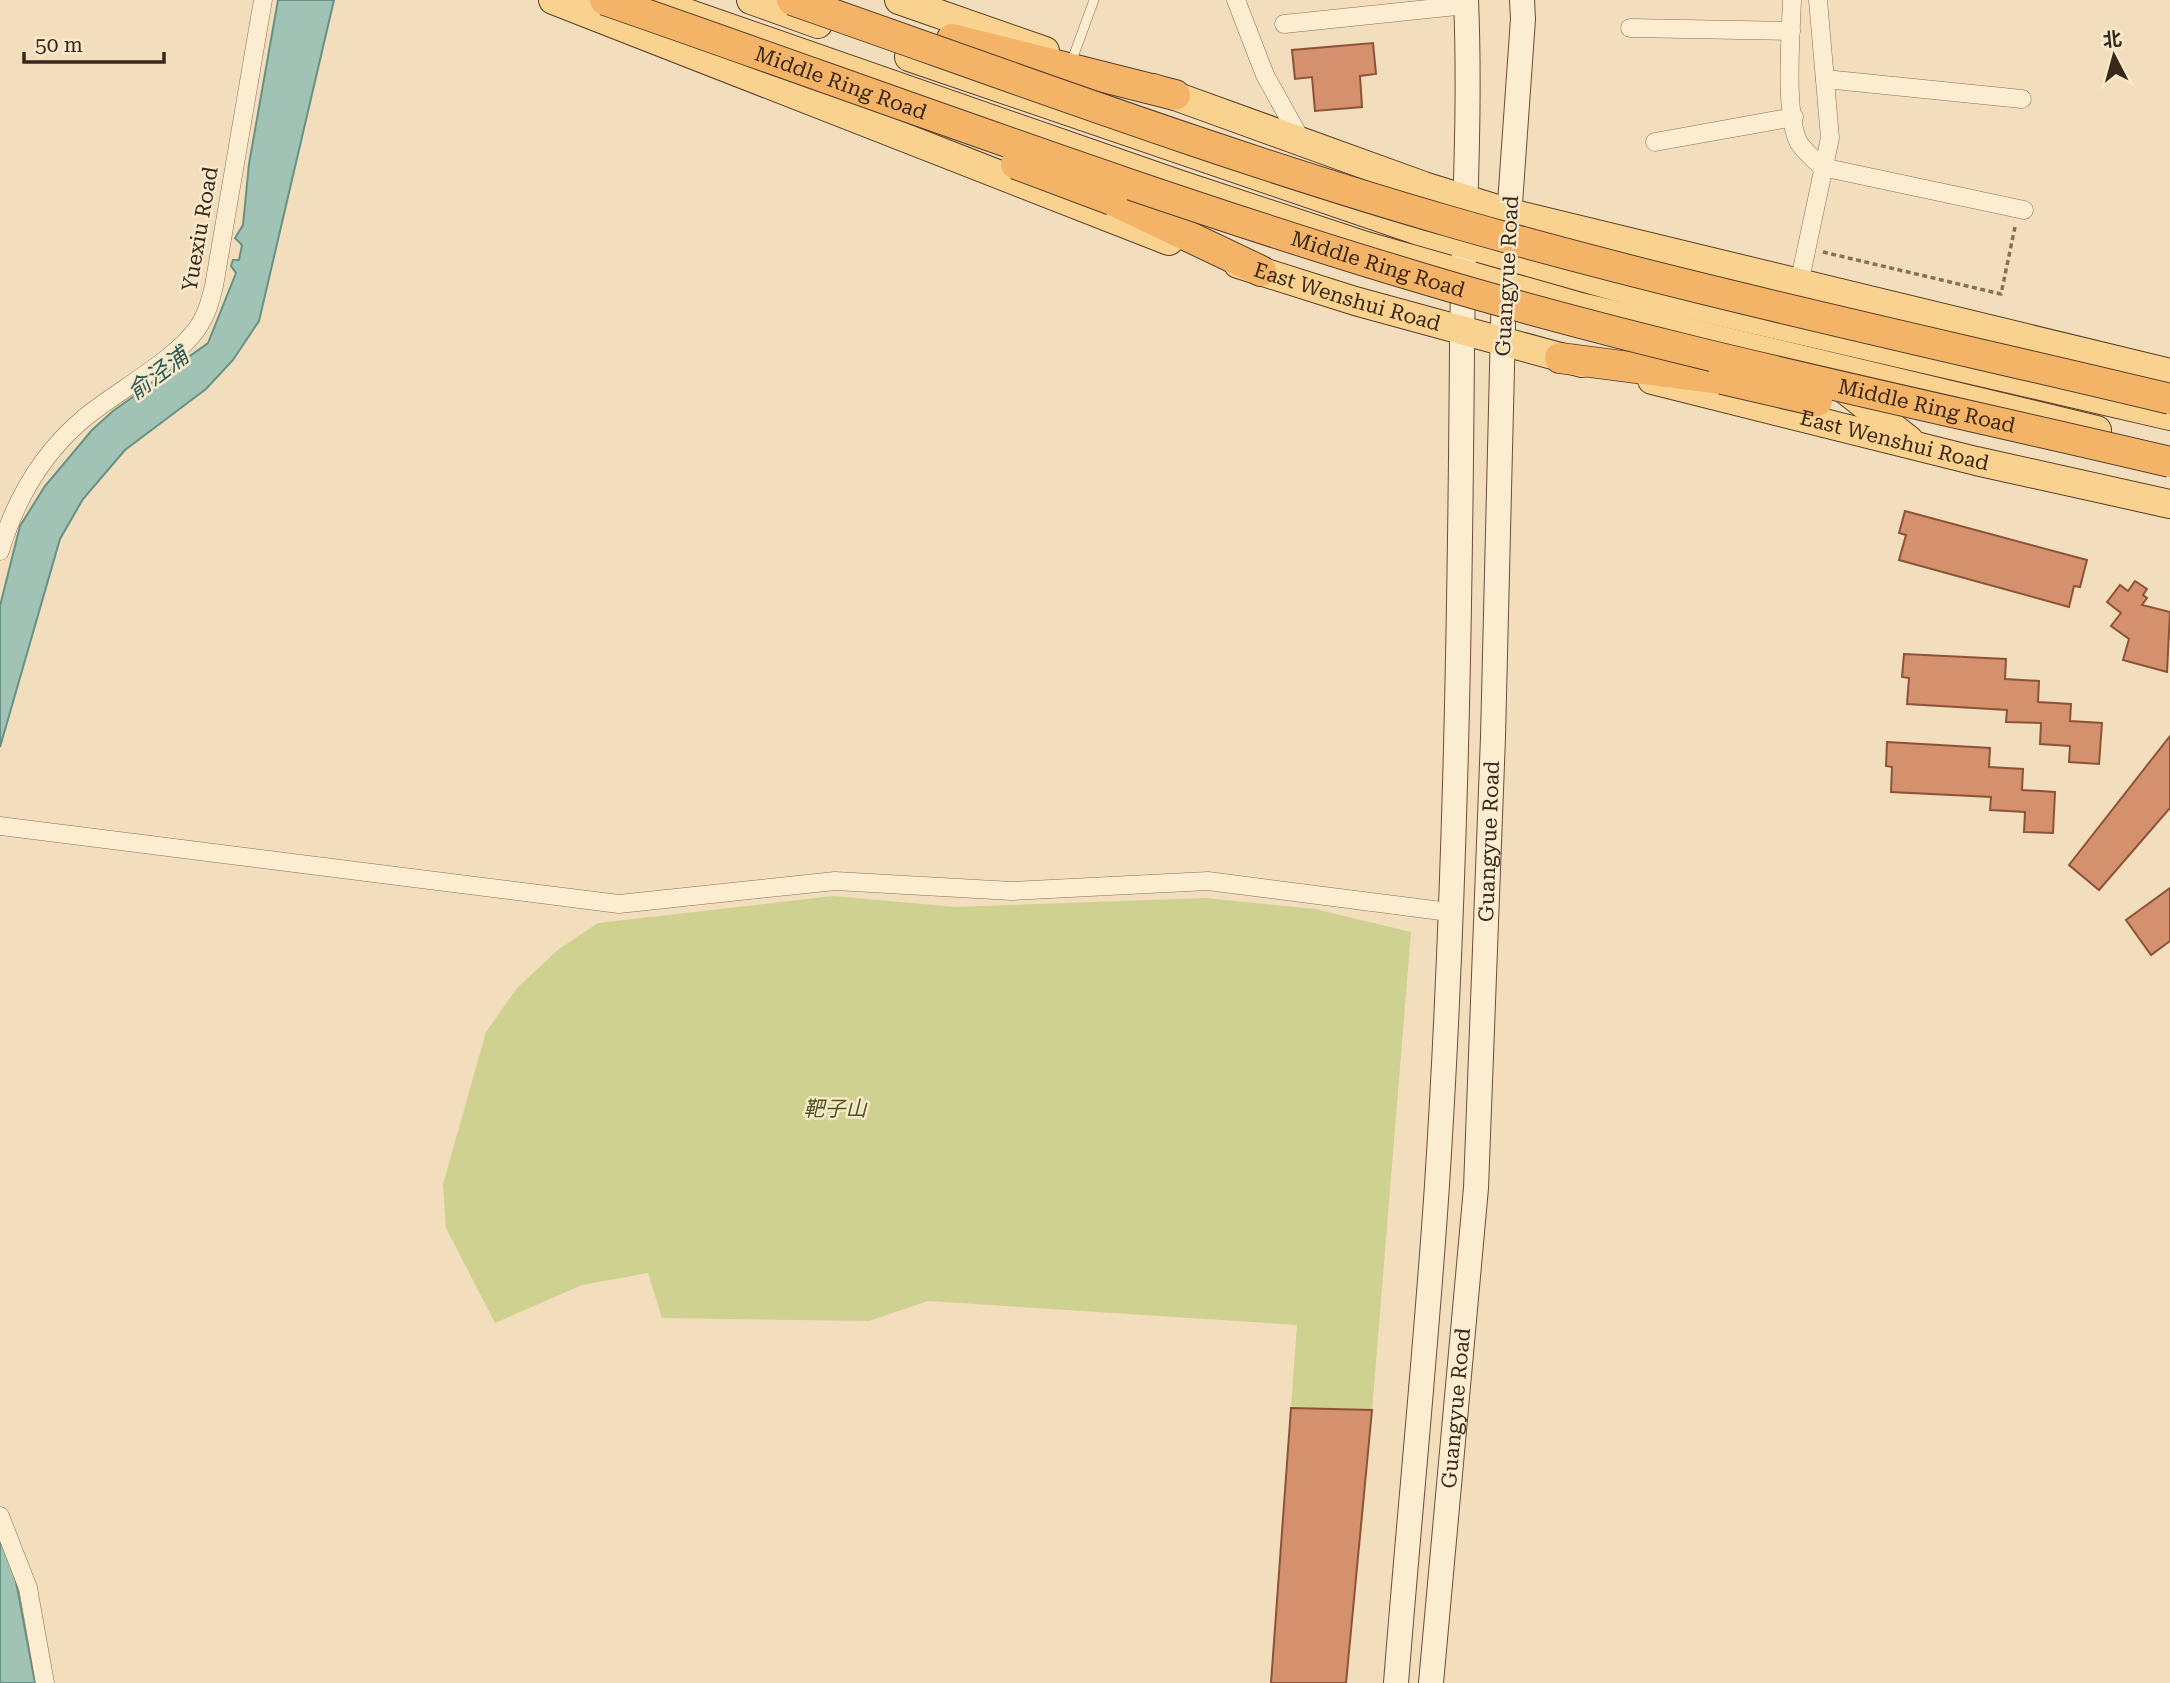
<svg xmlns="http://www.w3.org/2000/svg" width="2170" height="1683" viewBox="0 0 2170 1683" font-family="'Roboto Serif','Noto Sans SC',serif">
	<style>
		.green { fill: #ced18f }
		.water { fill: #a0c3b6; stroke: #679184; stroke-width: 2 }
		.building { fill: #d5916e; stroke: #8d5337; stroke-width: 2 }
		.lines { fill: none; stroke-linecap: round; stroke-linejoin: round }
		.service-casing { stroke: #8b6e54; stroke-width: 10 }
		.minor-casing { stroke: #8b6e54; stroke-width: 19 }
		.secondary-casing { stroke: #6d4e37; stroke-width: 26 }
		.primary-casing { stroke: #583c29; stroke-width: 30 }
		.trunk-casing { stroke: #583c29; stroke-width: 32 }
		.path { stroke: #8b6e54; stroke-width: 3.5; stroke-dasharray: 5 3.5; stroke-linecap: butt }
		.service { stroke: #fcecd0; stroke-width: 9 }
		.minor { stroke: #fcecd0; stroke-width: 18 }
		.secondary { stroke: #fcecd0; stroke-width: 24 }
		.primary { stroke: #fad28f; stroke-width: 28 }
		.trunk { stroke: #f3b468; stroke-width: 30 }
		.trunk-bridge-casing { stroke: #583c29; stroke-width: 32; stroke-linecap: butt }
		.trunk-bridge { stroke: #f3b468; stroke-width: 30 }
		.labels { text-anchor: middle; dominant-baseline: central; stroke-width: 5; stroke-linejoin: round; paint-order: stroke }
		.street-label { font-size: 21px; fill: #39271a; stroke: #f9e9cc }
		.park-label { font-size: 21px; font-style: italic; fill: #4d581e; stroke: #f9e9cc }
		.water-label { font-size: 23px; font-style: italic; fill: #285a54; stroke: #f9e9cc }
	</style>
	<rect width="100%" height="100%" fill="#f2debc"/>
	<polygon class="green" points="833,896 956,907 1206,898 1315,909 1411,932 1372,1411 1291,1408 1297,1325 928,1301 869,1321 662,1318 648,1273 582,1285 495,1323 446,1228 443,1184 486,1032 517,988 559,949 598,923"/>
	<g class="water">
		<polygon points="278,0 334,0 259,321 233,360 206,389 125,450 83,499 60,539 0,747 0,606 20,526 45,486 92,430 113,411 208,343 236,273 231,266 233,260 239,260 242,245 235,238 243,225 249,164"/>
		<polygon points="0,1536 11,1555 35,1683 0,1683"/>
	</g>
	<g class="building">
		<polygon points="1373,43 1376,74 1360,76 1362,107 1315,111 1312,77 1295,79 1292,50"/>
		<polygon points="1905,511 2087,560 2080,587 2074,586 2069,607 1899,560 1906,535 1899,533"/>
		<polygon points="2135,581 2147,589 2143,595 2147,598 2142,605 2170,612 2167,672 2123,660 2129,639 2111,626 2121,613 2107,602 2120,585 2128,591"/>
		<polygon points="1904,654 2006,659 2005,679 2039,681 2038,702 2071,704 2070,721 2102,723 2099,764 2069,762 2070,746 2040,744 2041,723 2006,722 2007,710 1907,704 1909,678 1902,677"/>
		<polygon points="2170,736 2170,808 2099,890 2069,865"/>
		<polygon points="1887,742 1990,748 1989,767 2023,769 2022,790 2055,792 2053,833 2024,832 2025,812 1990,810 1991,797 1891,792 1892,767 1886,766"/>
		<polygon points="2170,888 2170,941 2151,955 2126,920"/>
		<polygon points="1291,1408 1372,1410 1346,1683 1271,1683"/>
	</g>
	<g class="lines">
		<g class="service-casing">
			<polyline id="service" points="1072,60 1094,0"/>
		</g>
		<g class="minor-casing">
			<g id="minor">
				<polyline points="1236,0 1265,75 1301,140"/>
				<path d="M1792,0C1791,33 1784,115 1799,143C1804,151 1815,160 1822,167L2024,210"/>
				<polyline points="1284,24 1466,5"/>
				<polyline points="1630,28 1791,31"/>
				<polyline points="1825,79 2022,99"/>
				<polyline points="1655,142 1794,117"/>
				<polyline points="1799,284 1830,138 1818,0"/>
				<path d="M0,551C15,501 41,455 82,420C112,394 175,360 196,330C206,317 210,302 214,286L263,0"/>
				<polyline points="0,826 619,904 835,881 1012,891 1208,881 1449,912"/>
				<polyline points="0,1516 28,1588 45,1683"/>
			</g>
		</g>
		<g class="secondary-casing">
			<g id="secondary">
				<polyline points="1508,232 1523,19 1522,0"/>
				<path d="M1396,1683C1409,1517 1426,1351 1437,1185C1455,906 1460,627 1462,347C1463,231 1471,116 1466,0"/>
				<path id="s1" d="M1431,1683L1476,1188L1493,737L1504,286"/>
			</g>
		</g>
		<g class="primary-casing">
			<g id="primary">
				<polyline points="553,0 1169,241"/>
				<polyline points="751,0 818,24"/>
				<polyline points="899,0 1045,51"/>
				<polyline points="661,4 1181,185 1366,246 1577,306 2097,430"/>
				<polyline points="909,57 1419,231 1631,291 2170,416"/>
				<polyline points="1153,88 1424,186 1510,213 2170,373"/>
				<path id="s2" d="M1238,264L1355,301L1582,363"/>
				<path id="s3" d="M1652,380L1976,461L2170,504"/>
				<polyline points="1839,385 1909,440"/>
			</g>
		</g>
		<g class="trunk-casing">
			<g id="trunk">
				<polyline points="952,39 1175,95"/>
				<polyline points="1112,200 1261,271"/>
				<polyline points="1560,358 1722,379"/>
			</g>
		</g>
		<polyline class="path" points="1823,252 2001,294 2015,227"/>
		<use href="#service" class="service"/>
		<use href="#minor" class="minor"/>
		<use href="#secondary" class="secondary"/>
		<use href="#primary" class="primary"/>
		<use href="#trunk" class="trunk"/>
		<g class="trunk-bridge-casing">
			<g id="trunk-bridge">
				<path id="s4" d="M605,0C876,94 1146,196 1421,278C1667,352 1920,403 2170,462"/>
				<path d="M792,0C1010,76 1226,157 1448,221C1686,290 1929,341 2170,399"/>
				<polyline points="1016,164 1112,200"/>
				<polyline points="1722,379 1817,401"/>
			</g>
		</g>
		<use href="#trunk-bridge" class="trunk-bridge"/>
	</g>
	<g class="labels">
		<g class="street-label">
			<text stroke="none"><textPath href="#s4" startOffset="250">Middle Ring Road</textPath></text>
			<text transform="translate(200 229) rotate(-80)">Yuexiu Road</text>
			<text stroke="none"><textPath href="#s4" startOffset="817">Middle Ring Road</textPath></text>
			<text transform="translate(1507 276) rotate(-87)">Guangyue Road</text>
			<text stroke="none"><textPath href="#s2" startOffset="114">East Wenshui Road</textPath></text>
			<text stroke="none"><textPath href="#s4" startOffset="1384">Middle Ring Road</textPath></text>
			<text stroke="none"><textPath href="#s3" startOffset="250">East Wenshui Road</textPath></text>
			<text stroke="none"><textPath href="#s1" startOffset="844">Guangyue Road</textPath></text>
			<text stroke="none"><textPath href="#s1" startOffset="276">Guangyue Road</textPath></text>
		</g>
		<g class="park-label">
			<text x="835" y="1109">靶子山</text>
		</g>
		<g class="water-label">
			<text transform="translate(158 374) rotate(-37)">俞泾浦</text>
		</g>
	</g>
	<g transform="translate(2114 56) rotate(354)" stroke="#f9e9cc" stroke-width="5" paint-order="stroke">
	<path d="M0-5L12 26L0 18L-12 26Z" fill="#39271a"/>
	<text y="-10" font-size="19" font-weight="bold" text-anchor="middle" fill="#39271a">北</text>
	</g>
	<path d="M24 52v10h140v-10" fill="none" stroke="#39271a" stroke-width="3.5"/>
	<text x="35" y="52" font-size="21" fill="#39271a" stroke="#f9e9cc" stroke-width="5" paint-order="stroke">50 m</text>
</svg>
